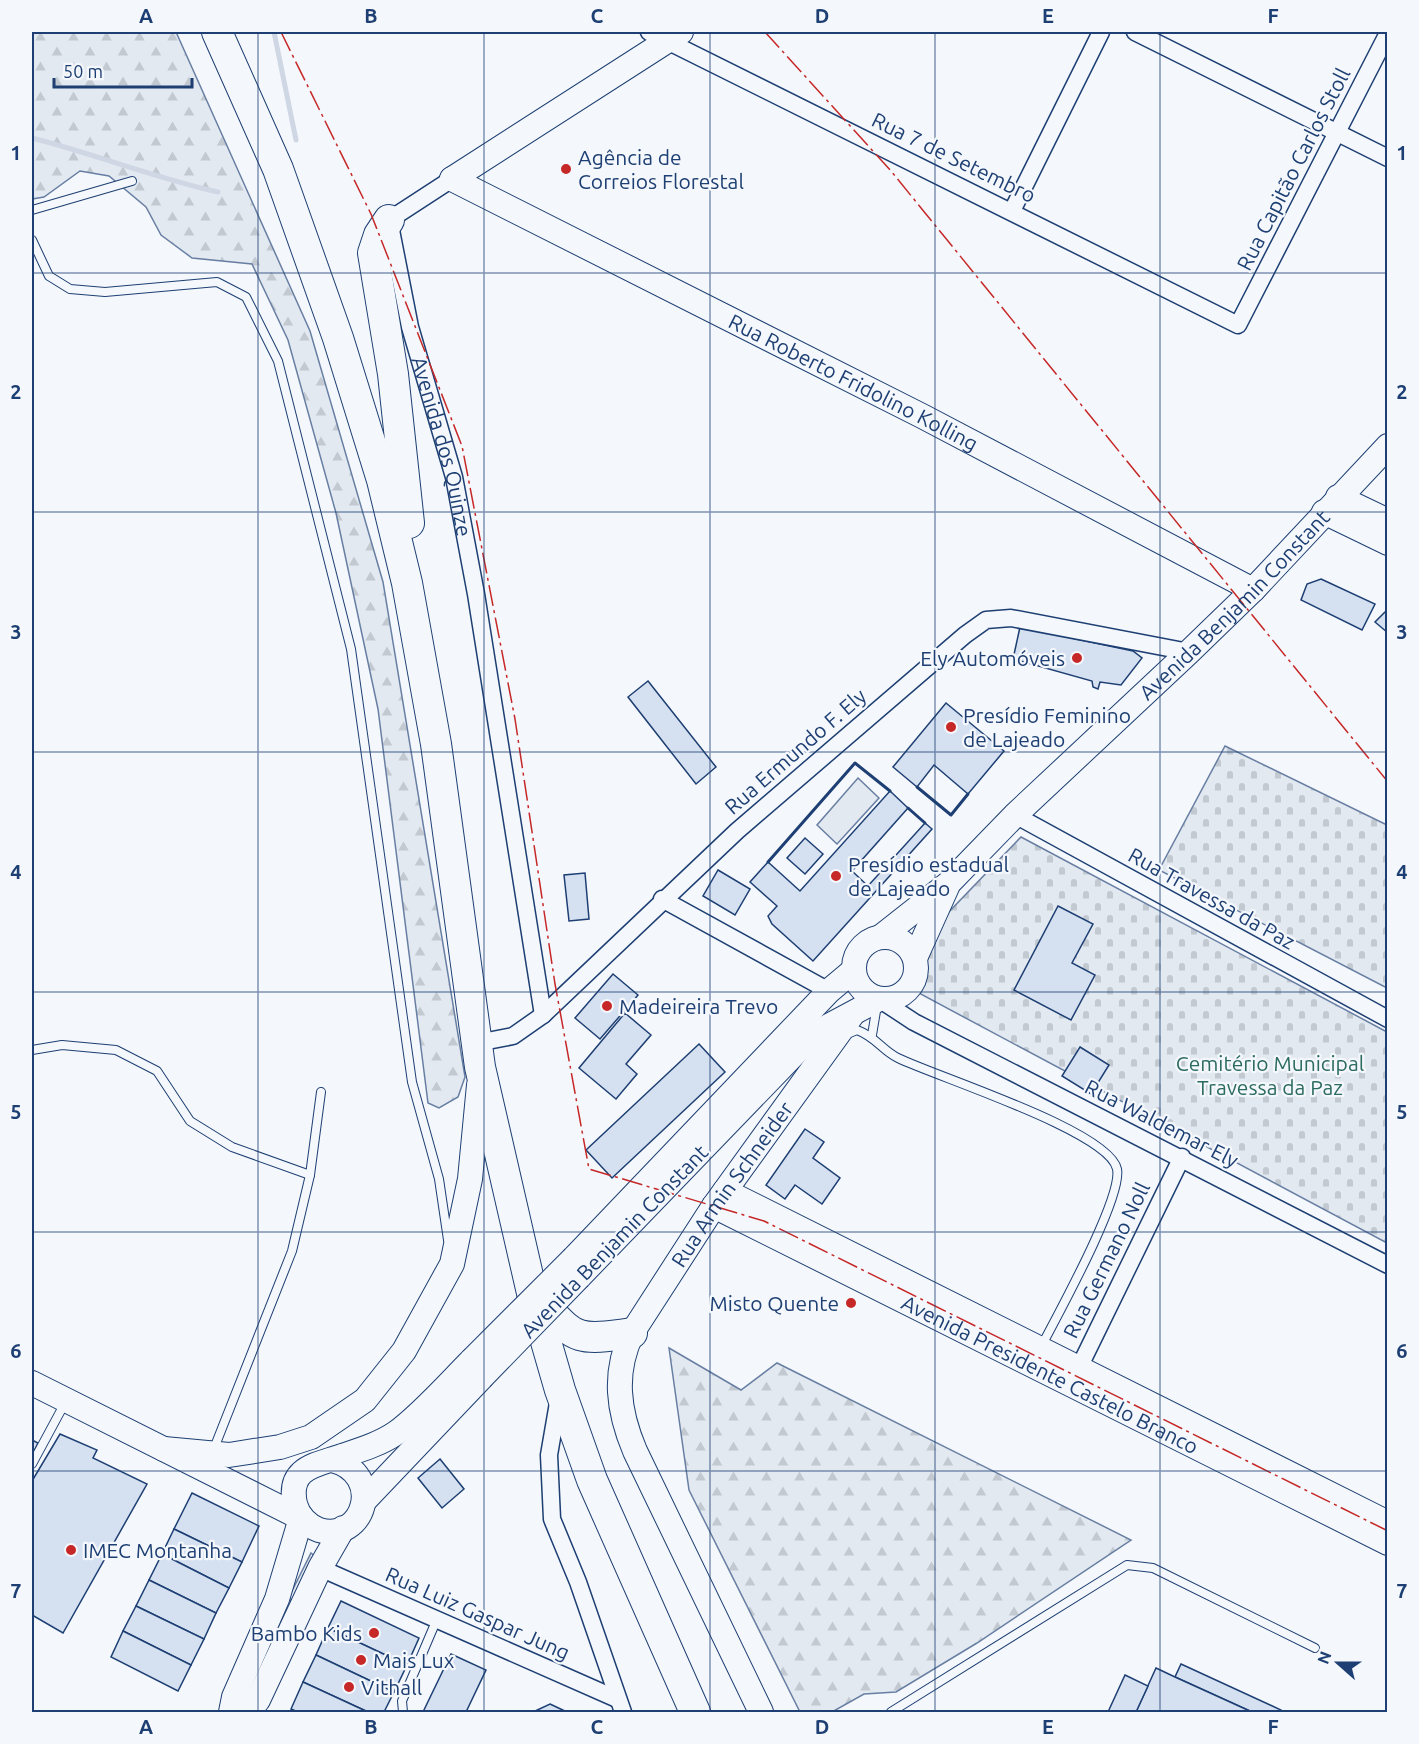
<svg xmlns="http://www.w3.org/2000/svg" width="1419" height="1744" viewBox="0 0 1419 1744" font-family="Ubuntu,sans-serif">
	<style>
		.grass { fill: url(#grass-dots); stroke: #687fa3; stroke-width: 1.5 }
		.forest { fill: url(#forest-firs); stroke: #687fa3; stroke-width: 1.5 }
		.cemetery { fill: url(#cemetery-stones); stroke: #687fa3; stroke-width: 1.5 }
		.pitch { fill: #e3e9f0; stroke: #687fa3; stroke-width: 1.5 }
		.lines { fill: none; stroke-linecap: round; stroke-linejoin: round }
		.stream { stroke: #cfd7e4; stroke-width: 5 }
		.building { fill: #d5e0f0; stroke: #1d3f73; stroke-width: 1.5 }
		.lane-casing { stroke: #1d3f73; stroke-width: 10 }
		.street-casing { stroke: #1d3f73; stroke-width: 19 }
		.secondary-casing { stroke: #1d3f73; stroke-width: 26 }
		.highway-casing { stroke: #1d3f73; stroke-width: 32 }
		.lane { stroke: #f4f7fb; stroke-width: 8 }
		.street { stroke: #f4f7fb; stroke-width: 16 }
		.secondary { stroke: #f4f7fb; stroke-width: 24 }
		.highway { stroke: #f4f7fb; stroke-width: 30 }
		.secondary-bridge-casing { stroke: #1d3f73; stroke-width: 26; stroke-linecap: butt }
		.secondary-bridge { stroke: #f4f7fb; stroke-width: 24 }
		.wall { stroke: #1d3f73; stroke-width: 3 }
		.power { stroke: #c62828; stroke-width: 1.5; stroke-dasharray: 21 4.5 3 4.5; stroke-linecap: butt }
		.grid { fill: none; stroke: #1d3f73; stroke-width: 1.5; stroke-opacity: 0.55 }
		.poi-dot { fill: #c62828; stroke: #f4f7fb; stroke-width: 2 }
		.labels { text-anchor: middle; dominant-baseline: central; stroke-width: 4.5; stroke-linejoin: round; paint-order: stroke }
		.poi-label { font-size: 21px; fill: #1d3f73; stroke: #f4f7fb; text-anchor: start }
		.street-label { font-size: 21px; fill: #1d3f73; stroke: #f4f7fb }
		.park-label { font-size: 21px; fill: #2c6c60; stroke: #f4f7fb }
		.neatline { fill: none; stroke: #1d3f73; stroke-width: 2 }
		.grid-label { font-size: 20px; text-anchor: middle; font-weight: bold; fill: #1d3f73 }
	</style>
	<defs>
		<pattern id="grass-dots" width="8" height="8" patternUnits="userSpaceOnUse" patternTransform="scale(1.5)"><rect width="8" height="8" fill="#e3e9f0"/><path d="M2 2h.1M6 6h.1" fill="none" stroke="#c2c9d1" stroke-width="1.8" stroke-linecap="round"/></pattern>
		<pattern id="forest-firs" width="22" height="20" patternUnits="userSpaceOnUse" patternTransform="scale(1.5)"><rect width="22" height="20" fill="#e3e9f0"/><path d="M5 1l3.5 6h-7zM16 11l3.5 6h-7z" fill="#c2c9d1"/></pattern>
		<pattern id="cemetery-stones" width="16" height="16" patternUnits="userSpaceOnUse" patternTransform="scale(1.5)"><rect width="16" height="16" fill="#e3e9f0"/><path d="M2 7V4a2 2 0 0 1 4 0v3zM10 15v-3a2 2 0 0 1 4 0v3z" fill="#c2c9d1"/></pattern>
	</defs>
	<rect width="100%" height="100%" fill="#f4f7fb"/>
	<polygon class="grass" points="311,1553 315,1556 295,1602 288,1599"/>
	<g class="forest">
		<polygon points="32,32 176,32 310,331 383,582 465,1077 458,1097 439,1108 428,1103 378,709 336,513 288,340 252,264 192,258 161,235 146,207 109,176 80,171 44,197 32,199"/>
		<polygon points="669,1348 741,1390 777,1363 1131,1540 977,1643 896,1692 864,1694 832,1712 800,1712 689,1490"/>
	</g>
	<g class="cemetery">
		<polygon points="1225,746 1387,825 1387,988 1159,870"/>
		<polygon points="1021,837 1387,1032 1387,1243 915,991 945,916"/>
	</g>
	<polygon class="pitch" points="858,778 879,798 837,844 817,825"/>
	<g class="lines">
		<g class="stream">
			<polyline points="274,32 296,140"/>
			<path d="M32,138C95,154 155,178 218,192"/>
		</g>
	</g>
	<g class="building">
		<polygon points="1321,579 1375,604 1362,630 1301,600 1307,584"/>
		<polygon points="1388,609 1388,633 1375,622"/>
		<polygon points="1020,627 1133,651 1142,658 1121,685 1100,682 1098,689 1093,687 1092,681 1013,659"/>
		<polygon points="648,681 716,767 696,784 628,697"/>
		<polygon points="946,703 1004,751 968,794 934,765 917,787 893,767"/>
		<polygon points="890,791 908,808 852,871 868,886 925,823 932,829 813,961 772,924 768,916 777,906 750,882 768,862 800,891"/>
		<polygon points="805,838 823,854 805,874 787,858"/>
		<polygon points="718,870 750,889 735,915 703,896"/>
		<polygon points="585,873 589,919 569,921 564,875"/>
		<polygon points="1058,906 1093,924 1072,963 1095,975 1071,1020 1014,990"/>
		<polygon points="613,974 638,995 600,1039 575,1018"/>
		<polygon points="625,1013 651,1035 626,1064 637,1074 616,1099 579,1068"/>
		<polygon points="699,1044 725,1072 612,1178 586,1150"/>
		<polygon points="1080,1047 1109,1065 1091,1094 1062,1076"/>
		<polygon points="805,1129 824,1142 813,1158 840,1178 822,1204 795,1185 785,1199 766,1185"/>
		<polygon points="60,1434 97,1450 93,1458 147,1484 63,1633 32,1615 32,1481"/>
		<polygon points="32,1440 38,1443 32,1455"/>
		<polygon points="440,1459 464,1489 442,1508 418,1478"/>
		<polygon points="192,1493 259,1526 242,1562 174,1529"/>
		<polygon points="174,1529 242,1562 229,1588 162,1554"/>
		<polygon points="162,1554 229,1588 216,1613 149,1580"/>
		<polygon points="149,1580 216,1613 204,1639 136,1606"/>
		<polygon points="341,1601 419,1638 407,1665 328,1628"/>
		<polygon points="136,1606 204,1639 191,1665 123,1631"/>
		<polygon points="328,1628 407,1665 394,1692 316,1655"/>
		<polygon points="123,1631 191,1665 178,1691 111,1657"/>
		<polygon points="451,1654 486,1670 466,1712 423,1712"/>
		<polygon points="316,1655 394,1692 384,1712 368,1712 303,1682"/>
		<polygon points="1181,1664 1281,1710 1280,1712 1252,1712 1175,1677"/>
		<polygon points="1156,1668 1175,1677 1252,1712 1136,1712"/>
		<polygon points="1125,1675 1148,1686 1136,1712 1108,1712"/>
		<polygon points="303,1682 368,1712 298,1712 291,1709"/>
		<polygon points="550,1704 567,1712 533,1712"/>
	</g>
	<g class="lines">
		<g class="lane-casing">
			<g id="lane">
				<polyline points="32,210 132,181"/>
				<polyline points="32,240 49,276 70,289 105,292 217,282 246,297 278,361 351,649 412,1082 439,1179 448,1240"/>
				<path d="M845,1035L857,1030C876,1037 882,1050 898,1058C937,1077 1109,1131 1117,1169C1123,1197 1057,1316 1041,1347"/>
				<polyline points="872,1035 877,1005"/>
				<polyline points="32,1050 62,1045 116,1050 157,1071 190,1121 232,1147 310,1175"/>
				<polyline points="213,1451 292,1251 310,1175 321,1092"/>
				<polyline points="32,1464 66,1401"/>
				<polyline points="403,1712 402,1701 437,1619"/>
				<polyline points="891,1712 1127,1565 1153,1568 1315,1648"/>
			</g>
		</g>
		<g class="street-casing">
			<g id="street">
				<polyline points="649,32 1238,325 1388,33"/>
				<polyline points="1135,32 1388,158"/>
				<path id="s1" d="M452,179L389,220L410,327L454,477L476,594L543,1015"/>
				<polyline points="1012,211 1101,32"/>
				<polyline points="1015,815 1388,1019"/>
				<polyline points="662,899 829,991"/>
				<polyline points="879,999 914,1022 1388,1265"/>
				<polyline points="477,1043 513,1036 543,1015 737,831 965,635 986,620 1011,618 1189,652"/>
				<polyline points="1074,1378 1182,1157"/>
				<polyline points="559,1397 549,1455 552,1519 578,1582 623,1712"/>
				<polyline points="320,1568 617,1699"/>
			</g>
		</g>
		<g class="secondary-casing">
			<g id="secondary">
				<path id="s2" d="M452,179L922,416L1253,590"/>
				<polyline points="452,179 681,32"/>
				<polyline points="1338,497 1388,521"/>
				<polyline points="1324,512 1388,543"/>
				<path id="s3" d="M882,936L948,884L1015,815L1189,652L1253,590L1388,446"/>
				<circle cx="885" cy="968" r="31"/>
				<polyline points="915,958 947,887"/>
				<polyline points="725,1191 1388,1523"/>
				<path id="s4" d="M714,1206L1388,1543"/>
				<polyline points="574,1258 829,991 854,970"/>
				<polyline points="579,1277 801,1047 823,1029 879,999"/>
				<polyline points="32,1383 301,1518 277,1599 234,1697 231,1712"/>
				<polyline points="164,1449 229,1455 280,1447 311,1437 365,1400 404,1351 452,1264 470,1179 479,1085"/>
				<path d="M332,1460C386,1474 364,1544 319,1530C308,1526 298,1516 295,1504C287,1467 317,1465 342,1456C360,1450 380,1444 396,1433C421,1415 450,1382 472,1360"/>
				<polyline points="364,1501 481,1378"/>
				<polyline points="248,1712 258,1700 320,1568 343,1528"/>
				<path id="s5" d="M761,1712L635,1451C618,1411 613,1373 632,1333L714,1206L852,1015"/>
			</g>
		</g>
		<g class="highway-casing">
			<g id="highway">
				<polyline points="217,32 278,169 338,338 382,480 407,583 436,744 480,1067 532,1293 560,1390 592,1480 695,1712"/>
				<polyline points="389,220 379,235 373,253 393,374 409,523"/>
				<path d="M535,1296C576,1338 571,1342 632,1333"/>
			</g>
		</g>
		<use href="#lane" class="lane"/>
		<use href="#street" class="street"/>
		<use href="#secondary" class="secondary"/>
		<use href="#highway" class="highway"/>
		<g class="secondary-bridge-casing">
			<g id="secondary-bridge">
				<polyline points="472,1360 574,1258"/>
				<polyline points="481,1378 579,1277"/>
			</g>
		</g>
		<use href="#secondary-bridge" class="secondary-bridge"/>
		<g class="wall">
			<polyline points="917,787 951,815 968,794"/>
			<polyline points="908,808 925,823"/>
			<polyline points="768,862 855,763 890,791"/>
		</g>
		<g class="power">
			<polyline points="281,32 371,214 462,446 515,719 555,984 589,1169 764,1221 1388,1531"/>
			<polyline points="765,32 891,171 1388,782"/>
		</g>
	</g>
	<path class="grid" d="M258,32V1712M484,32V1712M710,32V1712M935,32V1712M1160,32V1712M32,273H1388M32,512H1388M32,752H1388M32,992H1388M32,1232H1388M32,1471H1388"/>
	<g class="poi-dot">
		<circle cx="566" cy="169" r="6"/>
		<circle cx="1077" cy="658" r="6"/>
		<circle cx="951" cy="727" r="6"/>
		<circle cx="836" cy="876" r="6"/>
		<circle cx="607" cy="1006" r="6"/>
		<circle cx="851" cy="1303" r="6"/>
		<circle cx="71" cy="1550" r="6"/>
		<circle cx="374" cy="1633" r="6"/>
		<circle cx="361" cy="1660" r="6"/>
		<circle cx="349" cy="1687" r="6"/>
	</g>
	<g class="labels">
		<g class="poi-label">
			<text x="578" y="157">Agência de<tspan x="578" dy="24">Correios Florestal</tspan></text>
			<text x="1065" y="658" text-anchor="end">Ely Automóveis</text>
			<text x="963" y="715">Presídio Feminino<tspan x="963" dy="24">de Lajeado</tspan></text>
			<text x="848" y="864">Presídio estadual<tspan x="848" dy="24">de Lajeado</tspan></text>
			<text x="619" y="1006">Madeireira Trevo</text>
			<text x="839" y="1303" text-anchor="end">Misto Quente</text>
			<text x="83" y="1550">IMEC Montanha</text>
			<text x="362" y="1633" text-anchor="end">Bambo Kids</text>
			<text x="373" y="1660">Mais Lux</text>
			<text x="361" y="1687">Vithall</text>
		</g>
		<g class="street-label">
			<text transform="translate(954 157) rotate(26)">Rua 7 de Setembro</text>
			<text transform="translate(1293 169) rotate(-63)">Rua Capitão Carlos Stoll</text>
			<text stroke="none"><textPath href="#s2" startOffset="450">Rua Roberto Fridolino Kolling</textPath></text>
			<text stroke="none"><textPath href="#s1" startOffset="308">Avenida dos Quinze</textPath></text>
			<text stroke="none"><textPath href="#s3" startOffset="484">Avenida Benjamin Constant</textPath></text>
			<text transform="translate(795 751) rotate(-41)">Rua Ermundo F. Ely</text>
			<text transform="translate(1212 898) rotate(29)">Rua Travessa da Paz</text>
			<text transform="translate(1162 1123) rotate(27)">Rua Waldemar Ely</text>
			<text stroke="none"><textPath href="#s5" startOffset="591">Rua Armin Schneider</textPath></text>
			<text transform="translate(614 1241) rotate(-46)">Avenida Benjamin Constant</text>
			<text transform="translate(1106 1260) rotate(-64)">Rua Germano Noll</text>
			<text stroke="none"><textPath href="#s4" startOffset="376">Avenida Presidente Castelo Branco</textPath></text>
			<text transform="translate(478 1613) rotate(24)">Rua Luiz Gaspar Jung</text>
		</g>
		<g class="park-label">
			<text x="1270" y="1063">Cemitério Municipal<tspan x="1270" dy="24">Travessa da Paz</tspan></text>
		</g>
	</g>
	<rect width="1419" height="1744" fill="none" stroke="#f4f7fb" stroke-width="66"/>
	<g transform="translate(1338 1663) rotate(291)" stroke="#f4f7fb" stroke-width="4.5" paint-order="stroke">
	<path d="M0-4.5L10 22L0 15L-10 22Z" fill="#1d3f73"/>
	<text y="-9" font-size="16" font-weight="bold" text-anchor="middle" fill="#1d3f73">N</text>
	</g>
	<path d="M54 78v9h138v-9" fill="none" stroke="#1d3f73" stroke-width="3"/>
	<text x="63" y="78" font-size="18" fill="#1d3f73" stroke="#f4f7fb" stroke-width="4.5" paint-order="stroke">50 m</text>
	<rect x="33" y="33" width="1353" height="1678" class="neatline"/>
	<g class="grid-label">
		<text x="146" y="23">A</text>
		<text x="371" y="23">B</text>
		<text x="597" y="23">C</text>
		<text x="822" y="23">D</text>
		<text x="1048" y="23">E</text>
		<text x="1273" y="23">F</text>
		<text x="16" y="160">1</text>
		<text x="1402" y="160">1</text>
		<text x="16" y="399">2</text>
		<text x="1402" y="399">2</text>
		<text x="16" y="639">3</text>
		<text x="1402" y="639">3</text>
		<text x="16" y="879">4</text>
		<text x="1402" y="879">4</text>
		<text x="16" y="1119">5</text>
		<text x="1402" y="1119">5</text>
		<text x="16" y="1358">6</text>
		<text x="1402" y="1358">6</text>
		<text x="16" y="1598">7</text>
		<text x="1402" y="1598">7</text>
		<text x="146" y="1734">A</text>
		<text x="371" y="1734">B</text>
		<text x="597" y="1734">C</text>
		<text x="822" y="1734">D</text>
		<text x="1048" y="1734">E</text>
		<text x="1273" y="1734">F</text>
	</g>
</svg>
